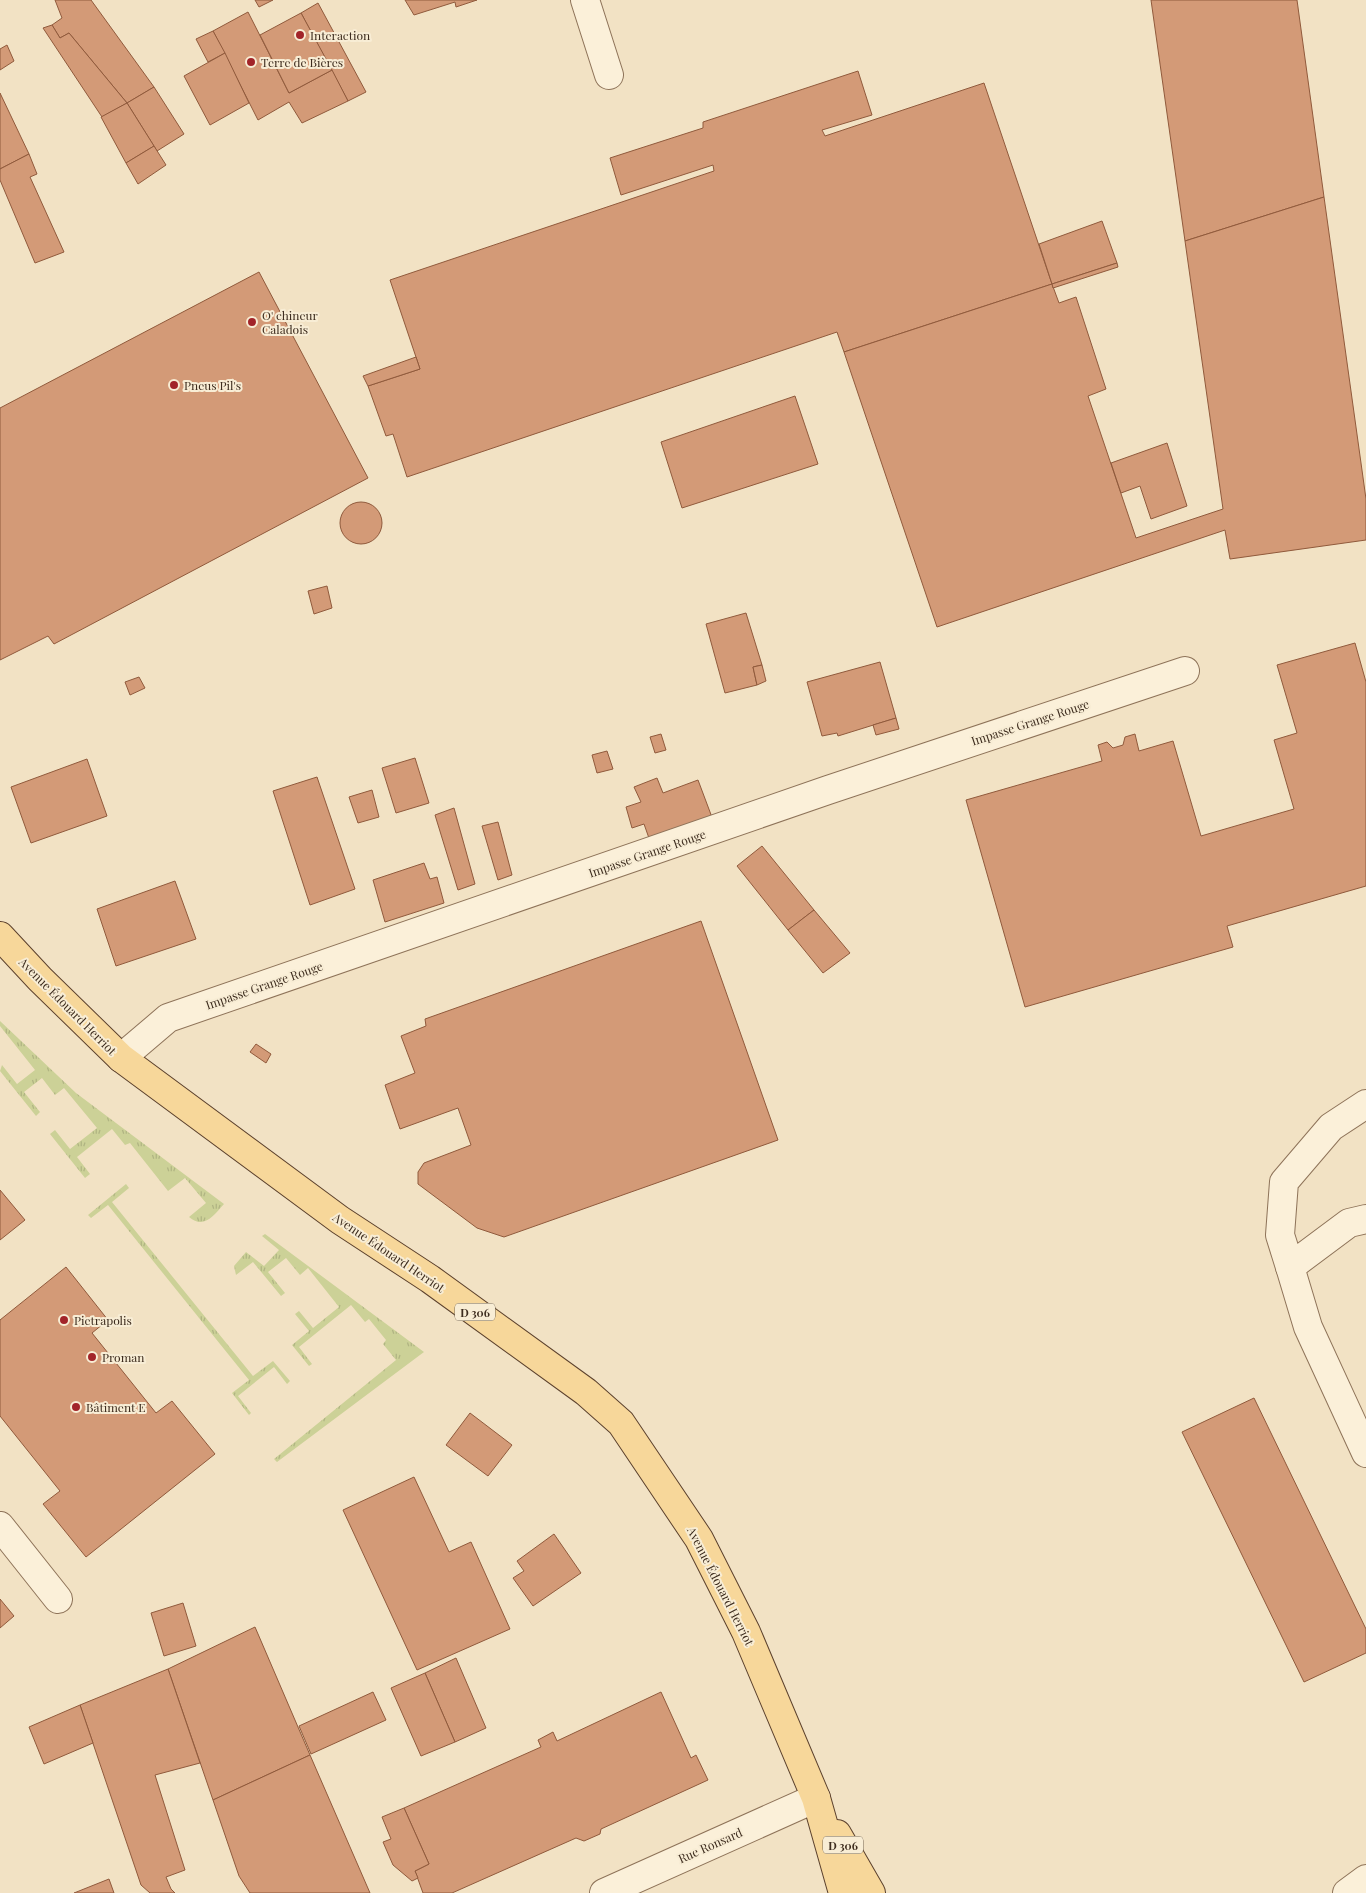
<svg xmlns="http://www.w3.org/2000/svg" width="1366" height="1893" viewBox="0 0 1366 1893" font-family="'Playfair Display',serif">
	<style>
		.grass { fill: url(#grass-tufts) }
		.building { fill: #d39a77; stroke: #905a3c }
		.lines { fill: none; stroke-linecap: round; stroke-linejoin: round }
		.minor-casing { stroke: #8e7359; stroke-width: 30 }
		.major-casing { stroke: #5c412d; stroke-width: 30 }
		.minor { stroke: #fbf0d9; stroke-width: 28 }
		.major { stroke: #f7d79a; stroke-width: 28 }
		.poi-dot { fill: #a22429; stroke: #f8edd5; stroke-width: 2 }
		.labels { text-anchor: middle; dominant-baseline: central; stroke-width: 4; stroke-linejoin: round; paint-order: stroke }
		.shield { fill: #f8edd5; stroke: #756655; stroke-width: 1 }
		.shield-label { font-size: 11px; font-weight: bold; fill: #3d2c1e }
		.poi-label { font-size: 12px; fill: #3d2c1e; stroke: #f8edd5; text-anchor: start }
		.street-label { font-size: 12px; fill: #3d2c1e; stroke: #f8edd5 }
	</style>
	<defs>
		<pattern id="grass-tufts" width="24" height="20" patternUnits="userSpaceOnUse" patternTransform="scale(1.25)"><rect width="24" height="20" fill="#ccd197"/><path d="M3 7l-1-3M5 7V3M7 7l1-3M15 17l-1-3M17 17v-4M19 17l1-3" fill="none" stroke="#b0b482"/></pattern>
	</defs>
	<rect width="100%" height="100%" fill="#f2e2c4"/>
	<g class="grass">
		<path d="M0,1021L76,1093L224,1204C214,1215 204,1230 189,1217L206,1203L185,1178L168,1191L130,1143L125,1145L112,1129L77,1157L90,1174L85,1178L50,1134L55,1130L70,1149L97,1128L64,1088L55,1095L42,1078L24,1092L40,1112L36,1116L0,1071L2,1065L17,1084L35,1070L0,1026Z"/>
		<polygon points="126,1184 129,1188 112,1202 253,1376 273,1361 290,1381 287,1384 274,1367 238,1396 251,1413 249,1415 232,1393 249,1380 108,1205 91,1218 88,1215"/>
		<polygon points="265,1234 424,1352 277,1462 274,1459 396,1360 383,1344 386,1340 369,1319 365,1322 351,1305 299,1347 312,1364 309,1366 292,1345 309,1331 295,1314 299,1311 313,1328 339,1307 308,1268 300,1275 286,1258 268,1272 285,1293 281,1296 253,1262 236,1275 234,1266 246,1252 264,1266 279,1250 262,1236"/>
	</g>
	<g class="building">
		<polygon points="55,0 91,0 154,87 127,103 69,33 60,38 52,25 62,18"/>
		<polygon points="255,0 273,0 259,7"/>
		<polygon points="405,0 477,0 456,7 455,2 414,15"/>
		<polygon points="1151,0 1297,0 1324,197 1185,241"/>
		<polygon points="318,3 366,92 348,101 301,13"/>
		<polygon points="248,12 289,93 332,70 348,101 302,123 289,102 258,120 213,31"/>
		<polygon points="301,13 332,70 289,93 260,35"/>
		<polygon points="52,25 60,38 69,33 127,103 102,117 43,28"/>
		<polygon points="213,31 225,53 208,62 196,39"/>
		<polygon points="7,45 14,61 0,70 0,49"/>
		<polygon points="225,53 249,103 210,125 184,76"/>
		<polygon points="858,71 872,115 822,130 825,136 984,83 1052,284 844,352 837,332 407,477 393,434 386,436 368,386 420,369 390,280 714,171 713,165 621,195 610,158 703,128 703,122"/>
		<polygon points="154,87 184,134 157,151 127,103"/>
		<polygon points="0,93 29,154 0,169"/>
		<polygon points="127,103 154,146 126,163 101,117"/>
		<polygon points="154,146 166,165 138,184 126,163"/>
		<polygon points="29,154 37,174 30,177 64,252 35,263 0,180 0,169"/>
		<polygon points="1324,197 1366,499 1366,540 1230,559 1225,530 937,627 844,352 1052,284 1059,303 1076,297 1106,389 1088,396 1136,538 1223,509 1185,241"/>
		<polygon points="1102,221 1117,263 1052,284 1039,244"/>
		<polygon points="1117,263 1118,267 1053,288 1052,284"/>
		<polygon points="259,272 368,478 54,644 48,636 0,660 0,408"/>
		<polygon points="416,357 420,369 368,386 363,376"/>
		<polygon points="795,396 818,464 682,508 661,442"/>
		<polygon points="1167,443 1187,506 1151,519 1140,486 1121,493 1111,463"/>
		<circle cx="361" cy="523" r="21"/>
		<polygon points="327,586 332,608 314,614 308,591"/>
		<polygon points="746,613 762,665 753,667 757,685 725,693 706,624"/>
		<polygon points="1355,643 1366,682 1366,886 1227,926 1233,947 1025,1007 966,800 1102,761 1098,745 1107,742 1113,748 1123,745 1125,737 1135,734 1139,751 1173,741 1201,836 1294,809 1274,740 1297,733 1277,665"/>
		<polygon points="880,662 896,718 838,736 837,733 822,736 807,682"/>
		<polygon points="762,665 766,681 757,685 753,667"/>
		<polygon points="139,677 145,688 130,695 125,682"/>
		<polygon points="896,718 899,729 876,735 873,725"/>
		<polygon points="661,734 666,750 655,753 650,737"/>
		<polygon points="607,751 613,769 597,773 592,755"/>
		<polygon points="415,758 429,803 396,813 382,768"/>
		<polygon points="87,759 107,816 31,843 11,787"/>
		<polygon points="317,777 355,889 310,905 273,791"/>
		<polygon points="657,778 663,793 698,780 713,820 650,841 644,824 632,828 626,807 641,802 634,787"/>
		<polygon points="372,790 379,817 358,823 349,797"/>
		<polygon points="454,808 475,884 458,890 435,815"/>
		<polygon points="498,822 512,875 498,880 482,826"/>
		<polygon points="762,846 814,910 788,930 737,866"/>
		<polygon points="424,863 430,879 437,877 444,903 385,922 373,880"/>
		<polygon points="175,881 196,939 116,966 97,909"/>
		<polygon points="814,910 850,953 823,973 788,930"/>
		<polygon points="701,921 778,1140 504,1237 477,1228 418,1184 418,1172 424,1163 471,1145 458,1108 400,1129 385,1085 415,1073 401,1036 426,1026 425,1019"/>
		<polygon points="256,1044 271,1054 266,1063 250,1052"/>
		<polygon points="0,1190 25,1220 0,1240"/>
		<polygon points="66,1267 108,1320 92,1333 156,1413 172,1401 215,1454 86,1557 43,1504 60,1491 0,1416 0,1320"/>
		<polygon points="1254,1398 1366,1629 1366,1653 1304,1682 1182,1432"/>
		<polygon points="470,1413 512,1445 488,1476 446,1445"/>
		<polygon points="414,1477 449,1552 471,1542 510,1629 417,1670 343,1510"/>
		<polygon points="554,1534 581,1573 533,1606 513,1578 524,1571 517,1561"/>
		<polygon points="0,1599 14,1616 0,1628"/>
		<polygon points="183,1603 196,1646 164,1656 151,1613"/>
		<polygon points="255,1627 310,1755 213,1800 168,1669"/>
		<polygon points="456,1658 486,1728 455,1742 425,1673"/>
		<polygon points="168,1669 200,1763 155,1775 185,1870 166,1877 171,1889 175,1893 150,1893 141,1885 80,1705"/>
		<polygon points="425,1673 455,1742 421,1756 391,1688"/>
		<polygon points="373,1692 386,1720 311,1754 299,1726"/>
		<polygon points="661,1692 691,1758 696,1755 708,1780 601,1829 600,1834 584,1841 576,1838 452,1893 423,1893 415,1871 429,1864 404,1808 541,1747 538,1740 553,1732 557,1741"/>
		<polygon points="80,1705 93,1743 44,1764 29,1727"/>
		<polygon points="310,1755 370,1893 250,1893 239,1876 213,1800"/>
		<polygon points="404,1808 429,1864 415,1871 418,1878 412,1881 393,1865 383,1842 391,1839 382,1817"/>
		<polygon points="109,1879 114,1893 74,1893"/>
	</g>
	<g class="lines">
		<g class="minor-casing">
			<g id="minor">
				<polyline points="585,0 609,75"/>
				<polyline points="121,1058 168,1018 828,790 1185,671"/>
				<polyline points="1366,1104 1331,1127 1284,1182 1280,1235 1290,1267 1349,1223 1366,1219"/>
				<polyline points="1290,1267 1308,1327 1366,1453"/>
				<polyline points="0,1526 58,1599"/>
				<polyline points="604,1893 816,1798"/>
				<polyline points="1347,1893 1366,1879"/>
			</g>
		</g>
		<g class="major-casing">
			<g id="major">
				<polyline points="0,936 40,979 121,1058 340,1220 430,1279 586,1392 621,1423 699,1539 746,1632 816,1798 843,1893"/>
				<polyline points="837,1834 871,1893"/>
			</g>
		</g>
		<use href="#minor" class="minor"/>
		<use href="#major" class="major"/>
	</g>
	<g class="poi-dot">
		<circle cx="300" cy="35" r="5"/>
		<circle cx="251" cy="62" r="5"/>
		<circle cx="252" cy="322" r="5"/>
		<circle cx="174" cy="385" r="5"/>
		<circle cx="64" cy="1320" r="5"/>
		<circle cx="92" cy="1357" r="5"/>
		<circle cx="76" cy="1407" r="5"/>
	</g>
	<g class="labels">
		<g class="shield">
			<rect x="455" y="1303.5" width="40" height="17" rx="4"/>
			<rect x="823" y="1836.5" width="40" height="17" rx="4"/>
		</g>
		<g class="shield-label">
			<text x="475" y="1312">D 306</text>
			<text x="843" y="1845">D 306</text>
		</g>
		<g class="poi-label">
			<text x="310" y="35">Interaction</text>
			<text x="261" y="62">Terre de Bières</text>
			<text x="262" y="315">O' chineur<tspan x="262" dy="14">Caladois</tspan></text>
			<text x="184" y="385">Pneus Pil's</text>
			<text x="74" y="1320">Pietrapolis</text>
			<text x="102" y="1357">Proman</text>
			<text x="86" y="1407">Bâtiment E</text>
		</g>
		<g class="street-label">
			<text transform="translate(1030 722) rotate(-18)">Impasse Grange Rouge</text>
			<text transform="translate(647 853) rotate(-19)">Impasse Grange Rouge</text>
			<text transform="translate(264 985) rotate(-19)">Impasse Grange Rouge</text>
			<text transform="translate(68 1006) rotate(45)">Avenue Édouard Herriot</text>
			<text transform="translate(389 1252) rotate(34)">Avenue Édouard Herriot</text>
			<text transform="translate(721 1586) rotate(63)">Avenue Édouard Herriot</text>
			<text transform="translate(710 1845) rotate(-24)">Rue Ronsard</text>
		</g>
	</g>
</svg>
